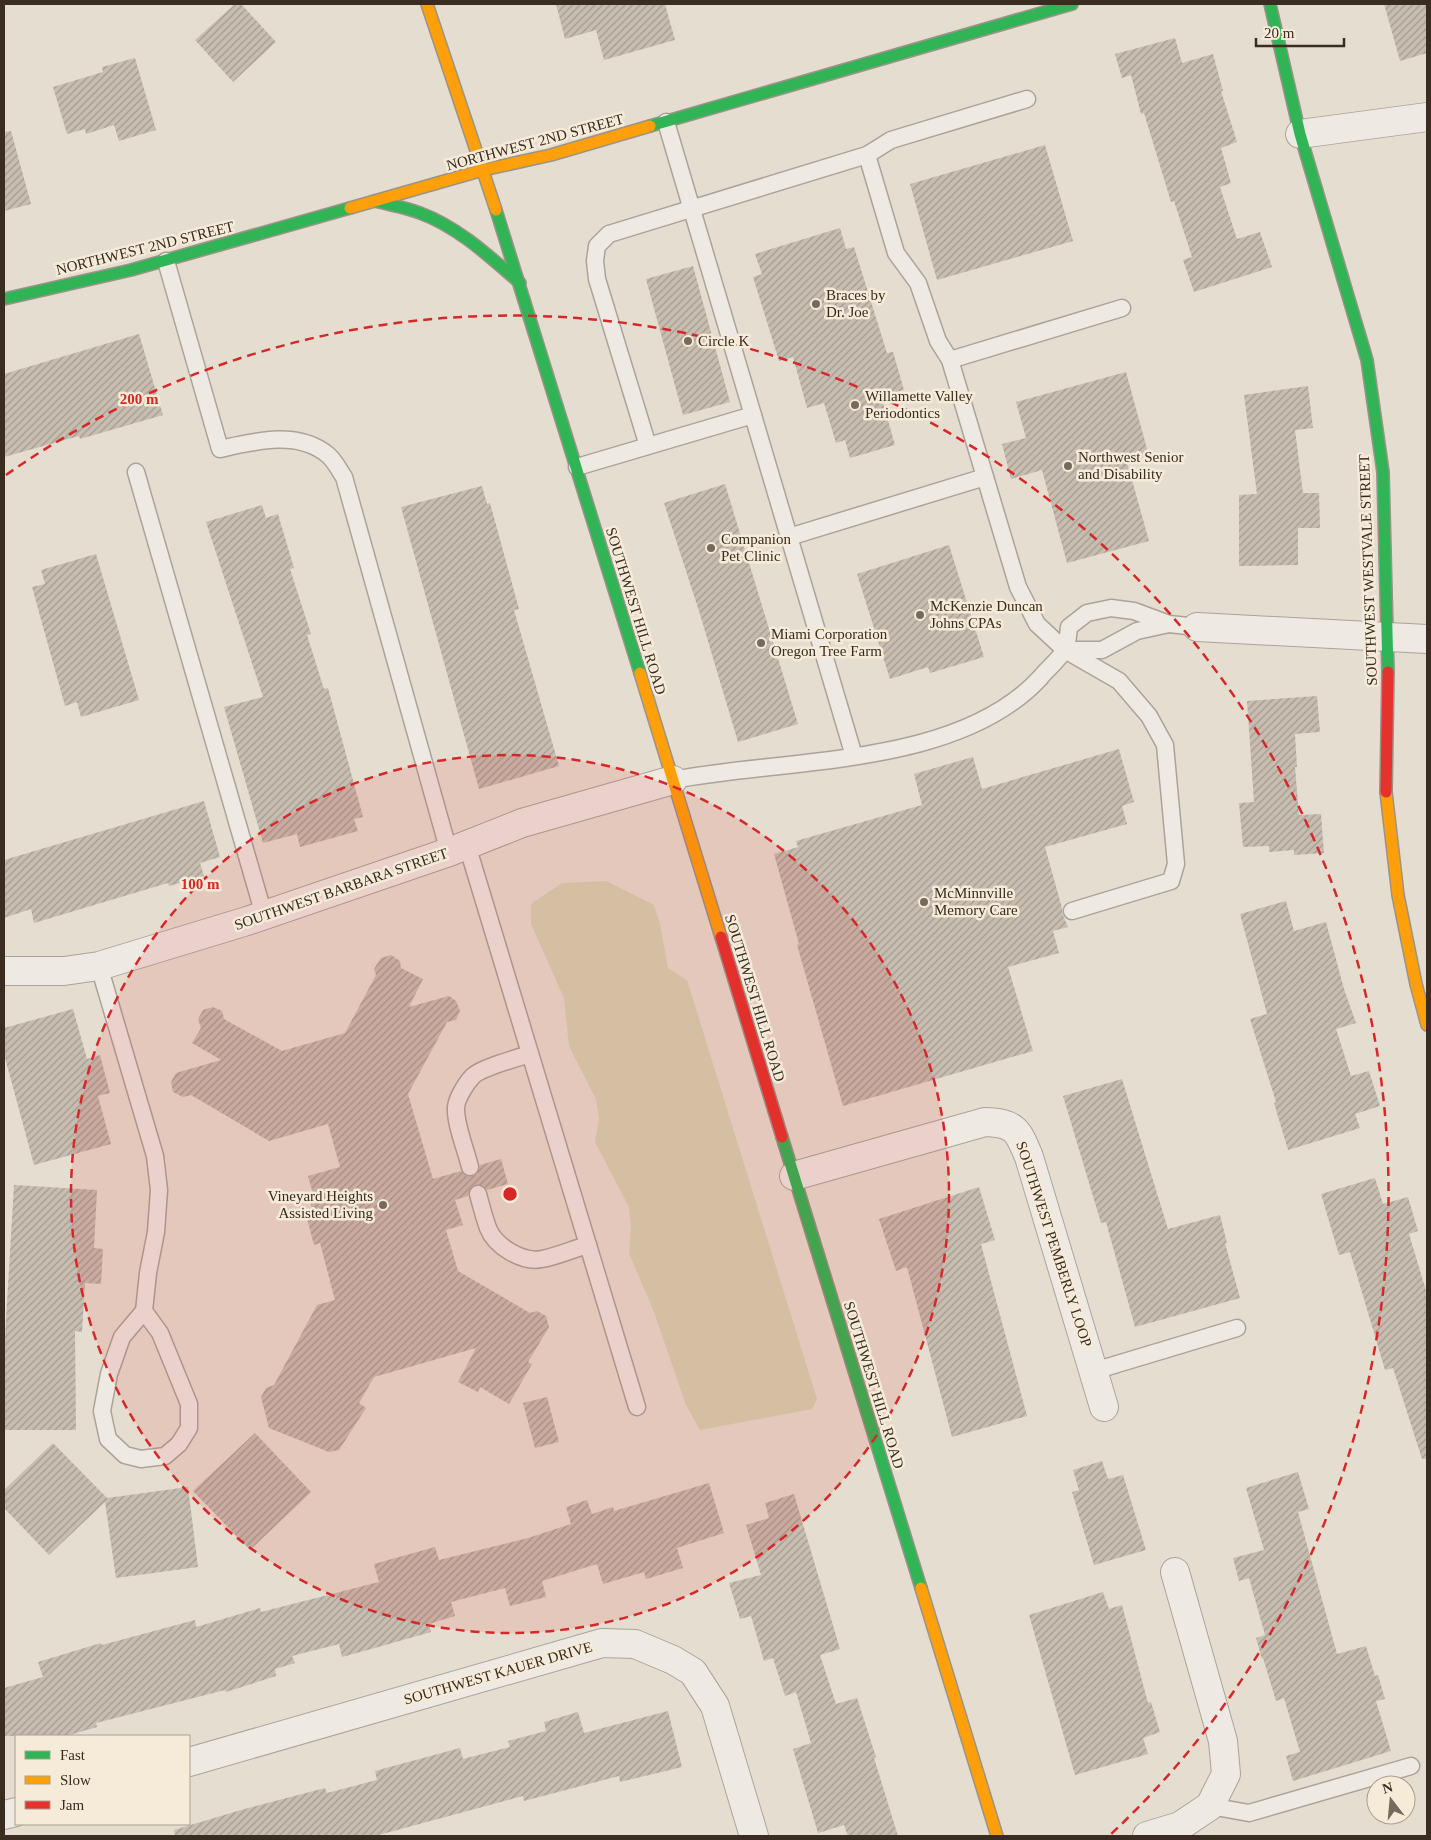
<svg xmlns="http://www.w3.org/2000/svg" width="1431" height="1840" viewBox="0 0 1431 1840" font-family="Georgia,serif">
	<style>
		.grass { fill: #d4d4b3 }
		.building { fill: url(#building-hatch) }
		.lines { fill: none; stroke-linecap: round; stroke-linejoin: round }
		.lane-casing { stroke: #aba399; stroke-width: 19 }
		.street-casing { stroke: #aba399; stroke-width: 30 }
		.fast-casing { stroke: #9a9388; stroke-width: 14 }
		.slow-casing { stroke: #9a9388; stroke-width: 14 }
		.jam-casing { stroke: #9a9388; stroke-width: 14 }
		.lane { stroke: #eee9e2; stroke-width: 16 }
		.street { stroke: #eee9e2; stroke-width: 28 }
		.fast { stroke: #30b455; stroke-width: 11 }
		.slow { stroke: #ff9f0a; stroke-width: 11 }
		.jam { stroke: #e5322d; stroke-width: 11 }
		.ring { fill: none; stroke: #d62828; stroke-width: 2.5; stroke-dasharray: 9 6 }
		.poi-dot { fill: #766a5e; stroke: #f5ebd8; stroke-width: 2 }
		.labels { text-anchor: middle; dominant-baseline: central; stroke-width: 5; stroke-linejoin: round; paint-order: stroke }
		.street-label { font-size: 15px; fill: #3a2c21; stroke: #f5ebd8 }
		.poi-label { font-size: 15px; fill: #3a2c21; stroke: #f5ebd8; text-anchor: start }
		.centre { fill: #d62828; stroke: #f5ebd8; stroke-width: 2.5 }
		.ring-label { font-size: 15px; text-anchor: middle; font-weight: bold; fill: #d62828; stroke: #f5ebd8; stroke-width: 5; stroke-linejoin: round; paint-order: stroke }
	</style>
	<defs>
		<pattern id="building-hatch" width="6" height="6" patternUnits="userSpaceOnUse" patternTransform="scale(1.25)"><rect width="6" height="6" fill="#c8bdb1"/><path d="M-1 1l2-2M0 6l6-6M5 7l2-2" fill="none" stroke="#a39a90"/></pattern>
	</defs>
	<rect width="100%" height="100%" fill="#e5ded0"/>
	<polygon class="grass" points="606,881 654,905 660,924 668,968 687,980 817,1399 812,1409 700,1430 686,1405 654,1312 629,1253 631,1227 629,1207 595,1142 599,1119 596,1099 569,1046 564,998 531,924 531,904 562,883"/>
	<g class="building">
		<polygon points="235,4 241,4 276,42 233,82 195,40"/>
		<polygon points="556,4 665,4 675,40 604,60 596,30 565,39"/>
		<polygon points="1384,4 1427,4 1427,53 1400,61"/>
		<polygon points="1175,38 1182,63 1213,54 1223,91 1221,91 1237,142 1221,148 1231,183 1220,187 1237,239 1260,232 1272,267 1194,292 1183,260 1192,257 1174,201 1171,202 1144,113 1141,114 1131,75 1122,78 1115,54"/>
		<polygon points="135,58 156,130 119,141 114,125 86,134 85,129 67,134 53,87 103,72 102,67"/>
		<polygon points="11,131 31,204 4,211 4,132"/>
		<polygon points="1045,145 1073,241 937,280 910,184"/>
		<polygon points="840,228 846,249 854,247 887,353 893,352 904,390 881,396 895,445 850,458 845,440 836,443 824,403 807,408 793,357 779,361 753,277 762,274 755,254"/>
		<polygon points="693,266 730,402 683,415 646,279"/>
		<polygon points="139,334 163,415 80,439 79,436 4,457 4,374"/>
		<polygon points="1126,372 1149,456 1127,462 1149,541 1067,563 1042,470 1011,479 1002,444 1026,438 1016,402"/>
		<polygon points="1308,386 1313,428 1295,430 1303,493 1319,493 1320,528 1298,528 1298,565 1239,566 1239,495 1257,494 1244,395"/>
		<polygon points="725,484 798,724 738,742 699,611 664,503"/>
		<polygon points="482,486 487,504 490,503 519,609 514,610 559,766 479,789 401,507"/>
		<polygon points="262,505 266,518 278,514 294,568 290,569 311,634 307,635 324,689 328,688 363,817 354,819 358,831 300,847 297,834 263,843 224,707 263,697 206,522"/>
		<polygon points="949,545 984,657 930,673 928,667 890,679 857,574"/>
		<polygon points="96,554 139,700 81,717 77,702 65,706 32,587 45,584 41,570"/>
		<polygon points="1317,696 1320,732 1295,734 1297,767 1295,767 1299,815 1321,814 1324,853 1294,855 1294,850 1269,852 1269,846 1243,847 1239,803 1254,802 1247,701"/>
		<polygon points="1119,749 1134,802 1122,806 1127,824 1045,847 1062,908 1062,913 1068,927 1053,931 1059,953 1008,967 1033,1051 843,1106 797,945 799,944 774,854 798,847 796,841 922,805 914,774 973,757 982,789"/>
		<polygon points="204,801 220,857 200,863 204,876 169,886 168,883 34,923 31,909 4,918 4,860"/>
		<polygon points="1286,901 1294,931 1326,922 1344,989 1356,1023 1336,1029 1351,1076 1369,1071 1380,1106 1355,1114 1360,1128 1288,1150 1274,1103 1276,1102 1250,1019 1267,1014 1240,914"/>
		<polygon points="391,955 400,961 401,968 423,979 409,1007 449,996 456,1001 460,1011 456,1020 447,1022 408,1094 433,1179 461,1171 467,1176 473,1176 477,1174 480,1165 501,1159 508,1184 487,1190 481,1185 475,1185 471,1187 468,1196 455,1200 463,1225 446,1230 458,1271 530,1313 537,1311 546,1316 549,1327 528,1362 532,1364 509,1404 480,1387 478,1392 458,1382 476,1348 374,1377 359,1403 366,1408 339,1450 329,1452 269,1428 261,1397 266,1388 274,1385 317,1305 335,1300 320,1243 314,1245 305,1211 312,1209 308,1195 313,1194 308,1176 340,1167 328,1124 269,1141 191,1095 183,1097 173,1092 171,1082 176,1073 221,1060 192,1043 201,1028 198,1019 203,1010 213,1007 222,1011 224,1019 282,1051 345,1033 376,975 374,969 381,958"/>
		<polygon points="73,1009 87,1059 100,1055 110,1093 98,1096 111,1144 34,1165 4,1054 4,1028"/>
		<polygon points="1122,1079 1168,1229 1220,1215 1227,1243 1225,1243 1240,1298 1135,1327 1106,1222 1101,1223 1063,1096"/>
		<polygon points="1375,1178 1383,1204 1408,1197 1418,1231 1409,1234 1427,1294 1427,1459 1422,1459 1393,1368 1385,1370 1350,1252 1339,1255 1321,1194"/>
		<polygon points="14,1185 97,1190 94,1248 103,1249 101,1284 85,1283 82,1332 75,1331 76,1430 4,1430 4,1353"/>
		<polygon points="979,1187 995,1240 981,1244 1027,1416 952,1437 907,1267 896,1271 879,1219"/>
		<polygon points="547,1397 559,1442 535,1448 523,1403"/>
		<polygon points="255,1433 311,1492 250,1550 193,1491"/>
		<polygon points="53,1443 107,1498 188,1487 198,1567 116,1578 105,1502 49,1555 4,1508 4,1490"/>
		<polygon points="1102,1461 1108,1479 1123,1475 1146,1550 1094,1565 1072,1492 1079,1490 1073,1470"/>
		<polygon points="1298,1472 1309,1509 1298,1512 1337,1654 1366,1646 1375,1676 1378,1675 1385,1699 1376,1701 1391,1751 1293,1781 1286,1756 1300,1752 1284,1698 1276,1701 1263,1658 1262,1659 1256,1638 1265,1635 1249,1578 1239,1581 1233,1558 1264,1550 1246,1488"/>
		<polygon points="709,1483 724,1533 677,1548 683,1568 646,1579 644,1572 603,1584 597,1564 542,1581 546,1597 510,1606 505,1588 451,1602 455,1616 429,1624 431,1632 375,1648 342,1657 339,1644 292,1656 295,1663 275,1669 276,1676 226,1692 225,1690 96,1723 97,1727 66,1736 4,1736 4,1688 43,1677 38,1662 101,1643 102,1645 195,1620 196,1627 260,1608 261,1612 379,1582 374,1564 435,1547 439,1560 528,1538 571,1524 566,1507 587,1500 592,1514 613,1507 614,1511"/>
		<polygon points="794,1494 840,1649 820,1655 836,1704 857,1698 876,1757 874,1758 898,1836 848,1836 844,1825 818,1833 793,1749 811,1743 796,1692 785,1696 773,1658 764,1661 751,1616 740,1619 729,1583 761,1575 746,1525 769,1518 765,1503"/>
		<polygon points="1103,1592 1109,1609 1122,1605 1148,1703 1151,1702 1160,1732 1143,1738 1148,1754 1075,1775 1029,1615"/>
		<polygon points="668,1711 682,1767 620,1782 619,1776 524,1801 523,1796 375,1836 175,1836 174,1830 241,1810 325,1788 327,1793 377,1780 375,1771 460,1748 463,1759 510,1747 508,1741 546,1731 544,1722 578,1712 584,1733"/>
	</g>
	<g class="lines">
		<g class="lane-casing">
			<g id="lane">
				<polyline points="666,122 854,756"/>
				<polyline points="867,155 896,253 918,283 938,341 950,360 1018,587 1037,624 1065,650 1119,681 1149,716 1165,745 1176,864 1171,881 1072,911"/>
				<path d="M166,261L220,449C255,441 298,430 328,455C335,461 339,470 344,477L449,852"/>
				<polyline points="950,360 1122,308"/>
				<polyline points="648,446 597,279 595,261 597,246 609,234 867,155 891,140 1027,99"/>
				<polyline points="577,467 753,415"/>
				<polyline points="136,472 264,915"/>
				<polyline points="789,537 985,477"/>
				<polyline points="1066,650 1102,650 1137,631 1169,624"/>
				<path d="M673,780C785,758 957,768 1040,678C1046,670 1061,658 1065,649C1068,643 1068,634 1069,627L1087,613L1111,608L1134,611L1169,624L1197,627"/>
				<polyline points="467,845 637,1407"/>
				<polyline points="99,966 155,1156 159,1190 156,1232 148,1273 144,1311 122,1337 109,1374 102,1411 108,1439 125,1455 141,1459 165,1456 179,1444 189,1428 189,1404 160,1333 144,1311"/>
				<path d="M470,1167C466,1150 455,1124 456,1107C457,1098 466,1083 473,1076C481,1068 517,1058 530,1054"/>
				<path d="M478,1194C481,1205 484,1217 488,1228C495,1246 522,1263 542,1259C558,1256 573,1249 588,1245"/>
				<polyline points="1094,1371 1237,1328"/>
				<polyline points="1210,1806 1249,1813 1411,1766"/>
			</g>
		</g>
		<g class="street-casing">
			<g id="street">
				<polyline points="1300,134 1427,117"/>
				<polyline points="1197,627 1427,639"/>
				<polyline points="4,971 64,971 99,966 247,921 449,852 522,823 673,780"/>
				<path d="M794,1176L985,1122C1015,1123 1018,1130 1029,1157L1104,1407"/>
				<polyline points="189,1762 602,1643 635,1644 673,1660 693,1672 715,1706 754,1836"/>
				<polyline points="4,1815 16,1812"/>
				<polyline points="1147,1836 1180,1826 1210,1806 1226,1774 1223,1741 1175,1572"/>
			</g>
		</g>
		<g class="fast-casing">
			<g id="fast">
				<polyline points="1270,4 1300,134 1367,360 1383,472 1388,672"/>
				<polyline points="650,126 1072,4"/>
				<path d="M375,201C390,205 405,207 420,213C458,227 489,256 520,283"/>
				<polyline points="496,210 640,673"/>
				<polyline points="4,299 131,270 350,208"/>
				<polyline points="782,1137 921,1588"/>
			</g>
		</g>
		<g class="slow-casing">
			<g id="slow">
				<polyline points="427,4 496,210"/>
				<polyline points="350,208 483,170 551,155 650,126"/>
				<polyline points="640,673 721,937"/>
				<polyline points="1386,792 1398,895 1416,984 1427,1025"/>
				<polyline points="921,1588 997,1836"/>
			</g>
		</g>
		<g class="jam-casing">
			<g id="jam">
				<polyline points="1386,792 1388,672"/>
				<polyline points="721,937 782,1137"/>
			</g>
		</g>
		<use href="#lane" class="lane"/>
		<use href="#street" class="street"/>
		<use href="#fast" class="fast"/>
		<use href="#slow" class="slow"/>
		<use href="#jam" class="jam"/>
	</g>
	<circle cx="510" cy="1194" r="439" fill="#d62828" fill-opacity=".12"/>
	<g class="ring">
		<circle cx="510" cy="1194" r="439"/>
		<path d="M6 475A878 878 0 0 1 1109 1836"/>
	</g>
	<g class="poi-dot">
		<circle cx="816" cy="304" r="5"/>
		<circle cx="688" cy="341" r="5"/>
		<circle cx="855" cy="405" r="5"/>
		<circle cx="1068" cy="466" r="5"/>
		<circle cx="711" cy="548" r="5"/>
		<circle cx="920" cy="615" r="5"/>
		<circle cx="761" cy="643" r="5"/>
		<circle cx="924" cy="902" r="5"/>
		<circle cx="383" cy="1205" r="5"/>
	</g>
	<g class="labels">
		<g class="street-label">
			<text transform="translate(535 142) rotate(-15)">NORTHWEST 2ND STREET</text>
			<text transform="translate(145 248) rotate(-14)">NORTHWEST 2ND STREET</text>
			<text transform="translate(1368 570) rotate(-92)">SOUTHWEST WESTVALE STREET</text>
			<text transform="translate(636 611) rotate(73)">SOUTHWEST HILL ROAD</text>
			<text transform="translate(341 889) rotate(-19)">SOUTHWEST BARBARA STREET</text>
			<text transform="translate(755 998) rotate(73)">SOUTHWEST HILL ROAD</text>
			<text transform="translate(1054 1244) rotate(72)">SOUTHWEST PEMBERLY LOOP</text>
			<text transform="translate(874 1385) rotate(73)">SOUTHWEST HILL ROAD</text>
			<text transform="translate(498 1673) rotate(-16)">SOUTHWEST KAUER DRIVE</text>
		</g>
		<g class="poi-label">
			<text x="826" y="295">Braces by<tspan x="826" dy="17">Dr. Joe</tspan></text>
			<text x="698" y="341">Circle K</text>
			<text x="865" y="396">Willamette Valley<tspan x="865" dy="17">Periodontics</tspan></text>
			<text x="1078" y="457">Northwest Senior<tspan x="1078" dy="17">and Disability</tspan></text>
			<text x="721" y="539">Companion<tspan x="721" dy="17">Pet Clinic</tspan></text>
			<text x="930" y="606">McKenzie Duncan<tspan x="930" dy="17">Johns CPAs</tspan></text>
			<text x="771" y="634">Miami Corporation<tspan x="771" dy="17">Oregon Tree Farm</tspan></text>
			<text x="934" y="893">McMinnville<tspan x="934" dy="17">Memory Care</tspan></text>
			<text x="373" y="1196" text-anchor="end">Vineyard Heights<tspan x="373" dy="17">Assisted Living</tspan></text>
		</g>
	</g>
	<circle cx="510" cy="1194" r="8" class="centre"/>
	<g class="ring-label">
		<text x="139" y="404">200 m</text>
		<text x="200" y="889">100 m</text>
	</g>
	<rect width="1431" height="1840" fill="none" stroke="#3a2c21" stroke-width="10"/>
	<rect x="15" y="1735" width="175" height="90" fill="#f5ebd8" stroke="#aa9f8f"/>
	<rect x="25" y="1751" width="25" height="8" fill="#30b455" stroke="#aa9f8f"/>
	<text x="60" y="1760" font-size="15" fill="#3a2c21">Fast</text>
	<rect x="25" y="1776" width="25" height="8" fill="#ff9f0a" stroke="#aa9f8f"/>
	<text x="60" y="1785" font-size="15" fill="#3a2c21">Slow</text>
	<rect x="25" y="1801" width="25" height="8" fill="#e5322d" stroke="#aa9f8f"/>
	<text x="60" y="1810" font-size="15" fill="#3a2c21">Jam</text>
	<g transform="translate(1391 1800) rotate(344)"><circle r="24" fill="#f5ebd8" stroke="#aa9f8f"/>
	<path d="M0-4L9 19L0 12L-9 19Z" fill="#766a5e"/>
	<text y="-8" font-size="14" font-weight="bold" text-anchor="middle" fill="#3a2c21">N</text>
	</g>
	<path d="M1256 38v8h88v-8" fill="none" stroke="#3a2c21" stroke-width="2.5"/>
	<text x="1264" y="38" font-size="15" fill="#3a2c21" stroke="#f5ebd8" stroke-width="4" paint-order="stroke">20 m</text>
</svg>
